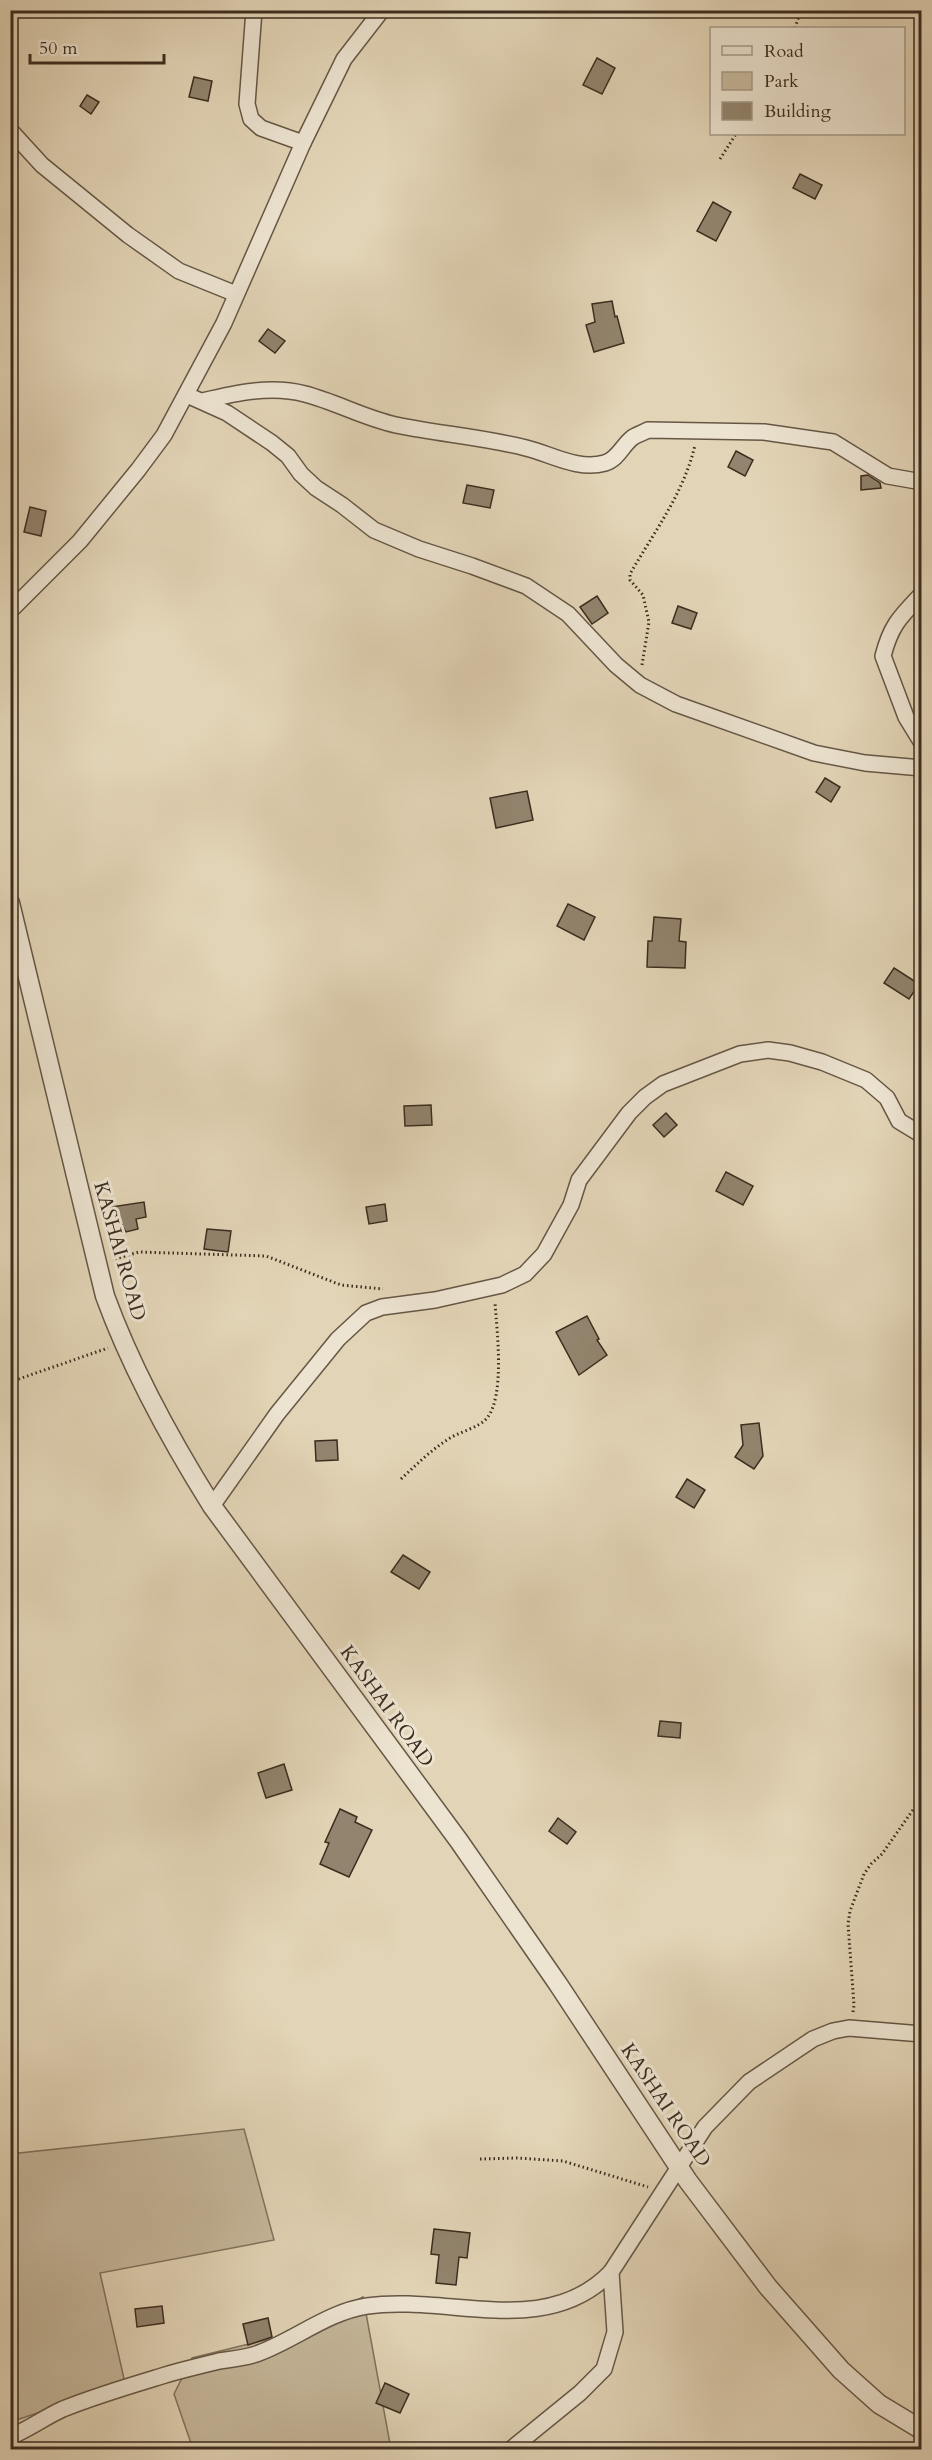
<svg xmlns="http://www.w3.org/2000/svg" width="932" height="2460" viewBox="0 0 932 2460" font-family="Cardo,serif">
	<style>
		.green { fill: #c6b89c; stroke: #81725e; stroke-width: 1.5 }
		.building { fill: #92846e; stroke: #3c2d1f; stroke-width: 1.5 }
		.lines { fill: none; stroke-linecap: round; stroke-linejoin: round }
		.minor-casing { stroke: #665745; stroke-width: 18 }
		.tertiary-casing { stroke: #665745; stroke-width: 21 }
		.path { stroke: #3c2d1f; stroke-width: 3; stroke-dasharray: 1.5 3; stroke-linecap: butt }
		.minor { stroke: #ece3d0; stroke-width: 15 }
		.tertiary { stroke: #ece3d0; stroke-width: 18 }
		.labels { text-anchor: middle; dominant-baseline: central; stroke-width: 6; stroke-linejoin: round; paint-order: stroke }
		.street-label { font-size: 20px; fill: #3c2d1f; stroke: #ece3d0 }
	</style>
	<rect width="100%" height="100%" fill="#e2d4b6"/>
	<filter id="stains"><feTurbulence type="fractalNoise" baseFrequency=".00333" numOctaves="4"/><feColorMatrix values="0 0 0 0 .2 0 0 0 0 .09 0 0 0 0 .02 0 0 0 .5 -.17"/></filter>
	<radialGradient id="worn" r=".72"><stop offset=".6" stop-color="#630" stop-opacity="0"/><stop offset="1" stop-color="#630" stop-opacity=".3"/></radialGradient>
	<g class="green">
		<polygon points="244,2129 274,2240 100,2273 125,2383 11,2422 10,2154"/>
		<polygon points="363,2297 391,2449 193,2449 174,2394 192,2358 298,2332"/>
	</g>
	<g class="building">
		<polygon points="597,58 615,68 602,94 583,85"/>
		<polygon points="194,77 212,81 208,101 189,97"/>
		<polygon points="87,95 99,102 91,114 80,106"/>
		<polygon points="800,174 822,185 815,199 793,188"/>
		<polygon points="713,202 731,212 716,241 697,231"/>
		<polygon points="612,301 615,317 617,316 624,343 594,352 586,325 595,322 592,304"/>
		<polygon points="268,329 285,341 275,353 259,341"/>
		<polygon points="736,451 753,460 745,476 728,467"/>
		<polygon points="868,475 880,483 881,488 861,490 861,476"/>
		<polygon points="467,485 494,490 490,508 463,503"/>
		<polygon points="30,507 46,511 41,536 24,532"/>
		<polygon points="597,596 608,613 592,624 580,607"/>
		<polygon points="678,606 697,613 691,629 672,623"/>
		<polygon points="825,778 840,787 831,802 816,792"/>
		<polygon points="527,791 533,820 496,828 490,798"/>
		<polygon points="568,904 595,917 584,940 557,926"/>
		<polygon points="654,917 681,919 679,941 686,942 685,968 647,967 648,941 652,941"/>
		<polygon points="894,968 919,984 909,999 884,983"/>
		<polygon points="431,1105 432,1125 405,1126 404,1106"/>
		<polygon points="666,1113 677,1125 664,1137 653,1125"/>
		<polygon points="726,1172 753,1186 743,1205 716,1191"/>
		<polygon points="144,1202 146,1217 136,1219 138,1229 126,1232 111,1207"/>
		<polygon points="385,1204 387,1221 369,1224 366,1207"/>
		<polygon points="207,1229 231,1231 228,1252 204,1249"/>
		<polygon points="587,1316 599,1339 597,1340 607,1355 579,1375 556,1332"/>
		<polygon points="759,1423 763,1456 754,1469 735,1457 743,1445 741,1425"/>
		<polygon points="337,1440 338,1460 316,1461 315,1441"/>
		<polygon points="687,1479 705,1490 694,1508 676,1497"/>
		<polygon points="403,1555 430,1572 419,1589 391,1572"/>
		<polygon points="660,1721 681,1723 680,1738 658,1736"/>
		<polygon points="284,1764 292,1790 266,1798 258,1773"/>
		<polygon points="340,1809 357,1817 355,1822 372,1830 349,1877 320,1864 329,1843 325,1842"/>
		<polygon points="558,1818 576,1832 567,1844 549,1831"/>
		<polygon points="434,2229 470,2233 467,2258 459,2257 456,2285 436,2283 439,2255 431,2254"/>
		<polygon points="162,2306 164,2323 137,2327 135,2309"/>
		<polygon points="268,2318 272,2337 248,2345 243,2324"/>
		<polygon points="385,2383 409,2394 400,2413 376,2403"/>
	</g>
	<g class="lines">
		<g class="minor-casing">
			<g id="minor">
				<polyline points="254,10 247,104 251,119 261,128 303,143"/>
				<polyline points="10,130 42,165 128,235 179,271 236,294"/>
				<polyline points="187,395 227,413 272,443 288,456 301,474 316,488 342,505 374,530 419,549 472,566 526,586 568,614 616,665 640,685 676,704 814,753 865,763 922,768"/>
				<path d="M202,401C236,393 271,385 305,394C336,402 364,418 396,425C439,434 483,437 526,448C551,454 578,471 605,463C618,459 622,446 632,438C636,435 643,433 648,430L764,432L833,442L888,476L922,482"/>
				<path d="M922,594C900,617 891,625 883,656L906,717L922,743"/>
				<polyline points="10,611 80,541 138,470 164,435 224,323 303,143 344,59 382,10"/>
				<polyline points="212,1506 277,1414 338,1339 366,1313 382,1307 435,1300 502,1285 525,1274 544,1254 571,1205 579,1180 629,1113 645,1097 663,1084 740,1054 768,1050 790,1053 822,1062 866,1080 887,1098 899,1121 922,1135"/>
				<path d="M10,2437C29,2429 45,2417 63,2409C95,2396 129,2386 162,2376C181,2370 200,2366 219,2361C232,2359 247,2358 259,2353C296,2339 328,2312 367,2306C447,2294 546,2340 611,2272"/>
				<polyline points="510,2450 580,2393 604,2369 615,2332 611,2272 705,2127 749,2082 813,2039 833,2031 849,2028 922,2034"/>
			</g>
		</g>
		<g class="tertiary-casing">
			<path id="tertiary" d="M10,903L105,1296C132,1370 170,1439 212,1506L459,1841L558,1984L688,2181L768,2287L841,2370L879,2404L922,2430"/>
		</g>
		<g class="path">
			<polyline points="795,28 801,10"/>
			<polyline points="720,159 736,134"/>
			<path d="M642,665L649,622L643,595L630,580V574C654,532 684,493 695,445"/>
			<polyline points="115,1259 139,1252 266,1256 341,1285 383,1289"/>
			<polyline points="10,1382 108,1348"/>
			<path d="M401,1479C416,1465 430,1451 447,1440C458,1432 479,1428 487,1418C505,1396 497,1331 495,1303"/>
			<polyline points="853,2012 854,2005 848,1924 850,1911 864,1874 871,1864 882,1854 922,1797"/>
			<polyline points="480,2159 517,2158 563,2161 648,2187"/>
		</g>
		<use href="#minor" class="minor"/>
		<use href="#tertiary" class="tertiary"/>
	</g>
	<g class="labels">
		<g class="street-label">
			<text transform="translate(120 1251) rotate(74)">KASHAI ROAD</text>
			<text transform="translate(387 1706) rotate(54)">KASHAI ROAD</text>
			<text transform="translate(666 2105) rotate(56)">KASHAI ROAD</text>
		</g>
	</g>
	<rect width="932" height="2460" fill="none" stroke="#e2d4b6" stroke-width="36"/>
	<rect x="12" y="12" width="908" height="2436" fill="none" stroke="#3c2d1f" stroke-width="3"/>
	<rect x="18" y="18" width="896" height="2424" fill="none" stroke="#3c2d1f" stroke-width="1.5"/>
	<rect x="710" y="27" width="195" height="108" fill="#ece3d0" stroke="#a69a89" stroke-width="1.5"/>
	<rect x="722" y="46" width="30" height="9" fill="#ece3d0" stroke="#a69a89" stroke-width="1.5"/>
	<text x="764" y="57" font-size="18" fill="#3c2d1f">Road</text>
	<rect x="722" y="72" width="30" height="18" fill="#c6b89c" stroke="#a69a89" stroke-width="1.5"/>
	<text x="764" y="87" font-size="18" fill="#3c2d1f">Park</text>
	<rect x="722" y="102" width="30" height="18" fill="#92846e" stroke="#a69a89" stroke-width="1.5"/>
	<text x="764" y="117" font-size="18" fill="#3c2d1f">Building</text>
	<path d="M30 54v9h134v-9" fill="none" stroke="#3c2d1f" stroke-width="3"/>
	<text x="39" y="54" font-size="18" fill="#3c2d1f" stroke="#ece3d0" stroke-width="4.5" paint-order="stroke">50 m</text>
	<rect width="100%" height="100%" filter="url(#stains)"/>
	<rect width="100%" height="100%" fill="url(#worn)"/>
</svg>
